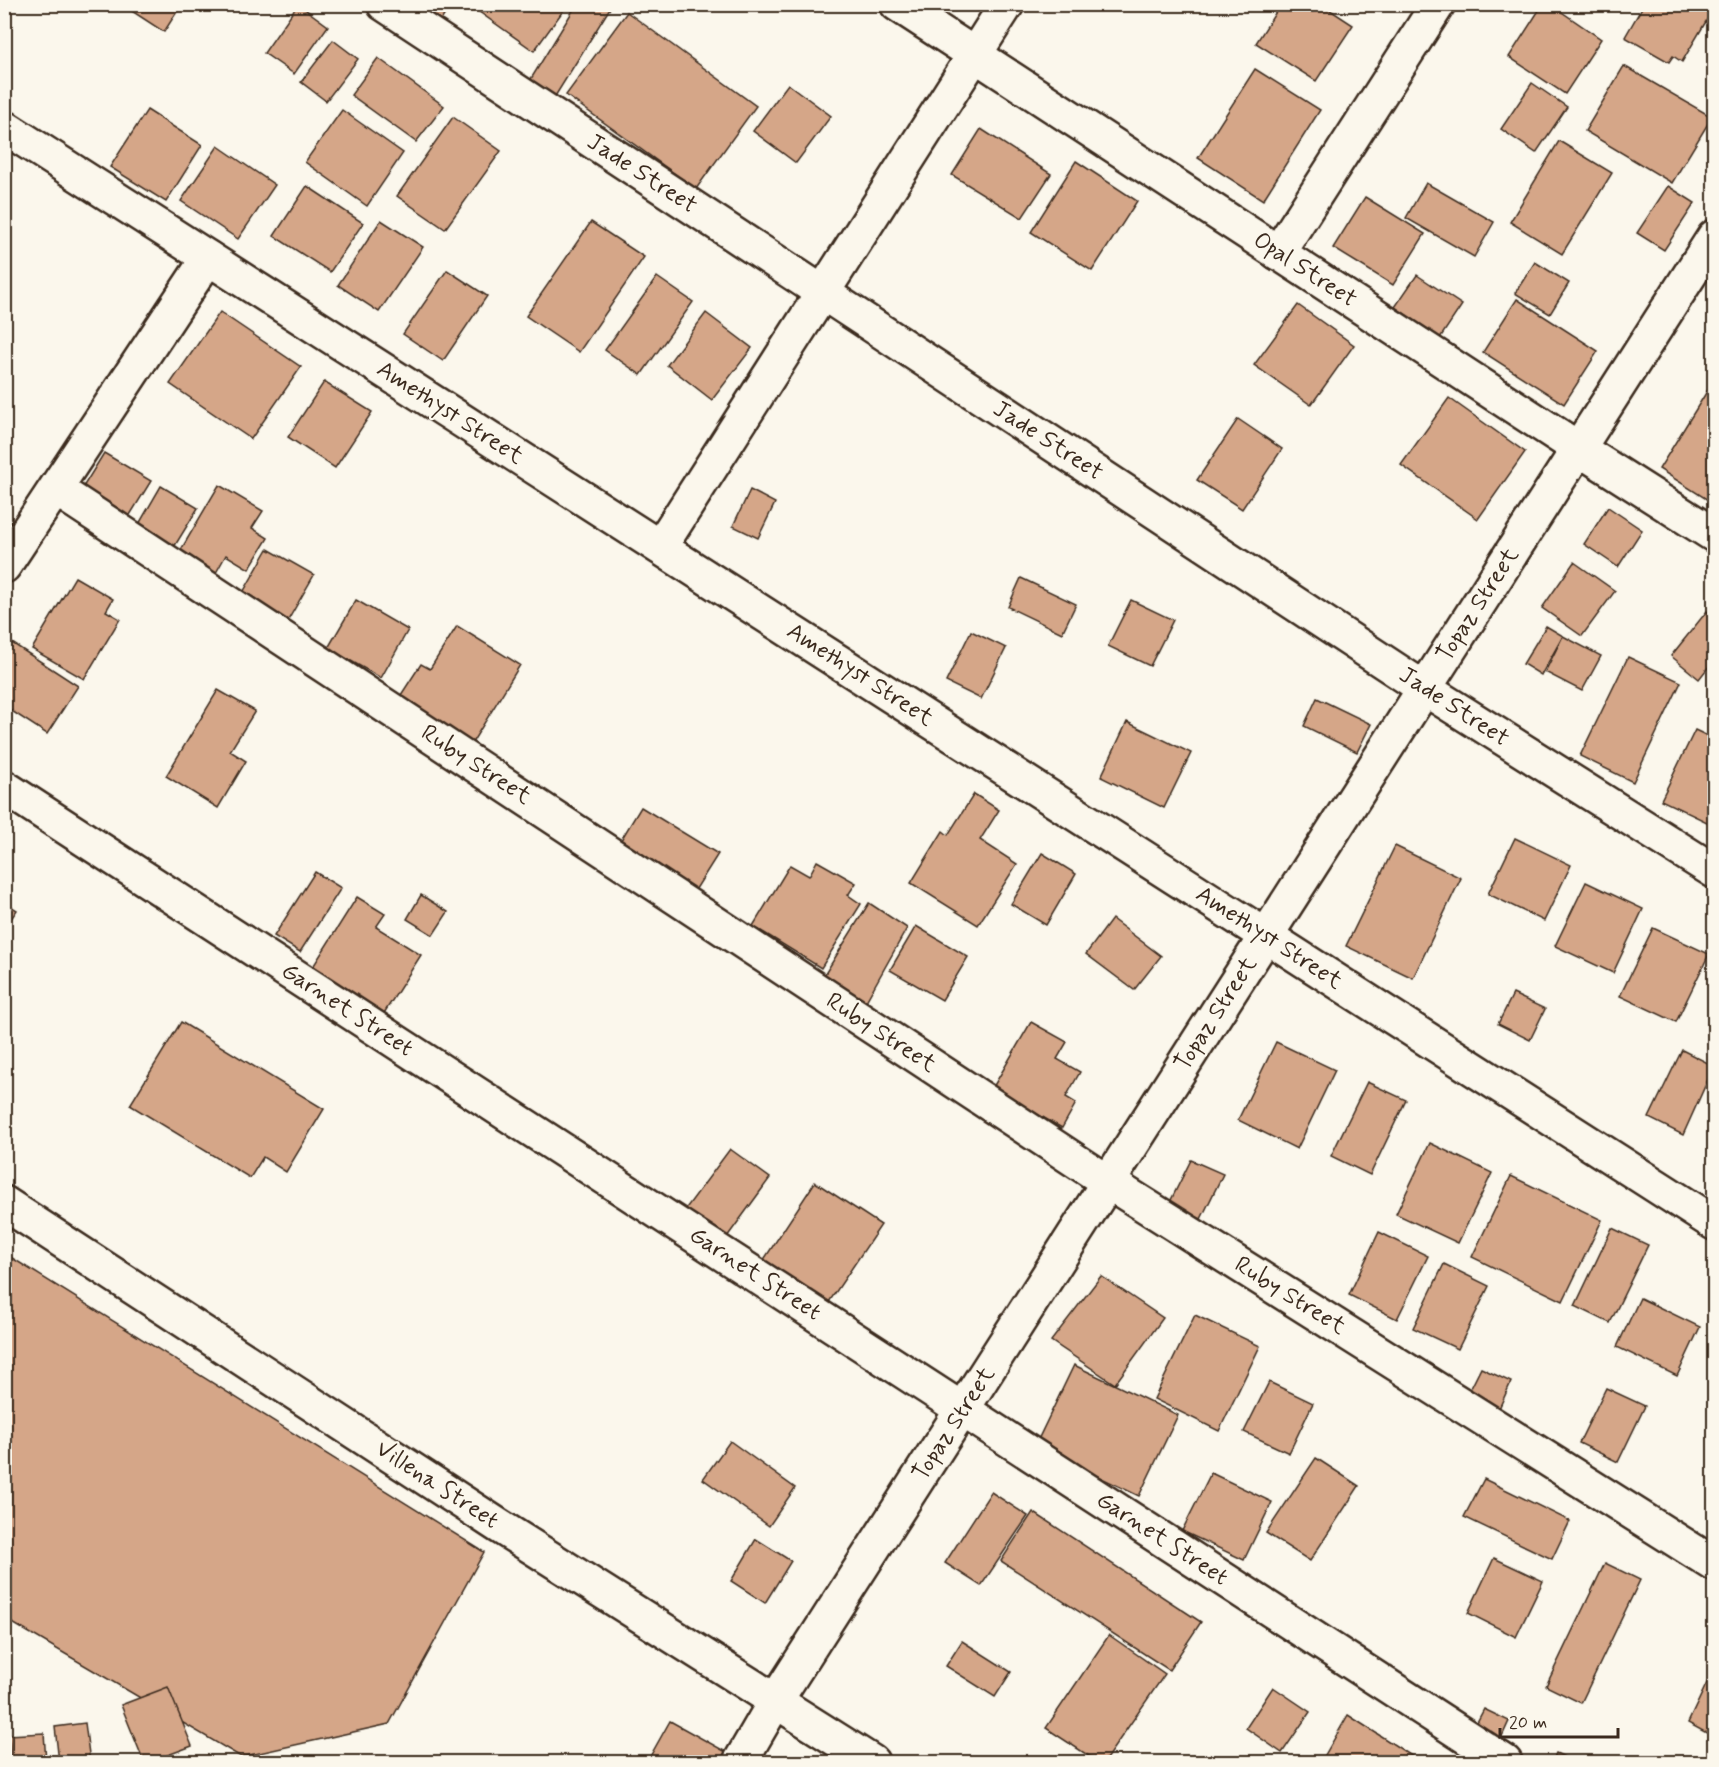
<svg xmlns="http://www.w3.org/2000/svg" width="1719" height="1767" viewBox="0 0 1719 1767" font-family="Mynerve,sans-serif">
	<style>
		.building { fill: #d5a688; stroke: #3b2a1e; stroke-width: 1.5 }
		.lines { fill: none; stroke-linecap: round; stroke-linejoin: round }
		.minor-casing { stroke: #3b2a1e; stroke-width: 38 }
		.major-casing { stroke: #3b2a1e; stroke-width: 38 }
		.minor { stroke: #fbf7ec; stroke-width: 33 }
		.major { stroke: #fbf7ec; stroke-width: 33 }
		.labels { text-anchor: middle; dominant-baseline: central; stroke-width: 4.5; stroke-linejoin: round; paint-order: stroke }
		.street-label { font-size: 24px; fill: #3b2a1e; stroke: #fbf7ec }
	</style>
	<rect width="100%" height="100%" fill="#fbf7ec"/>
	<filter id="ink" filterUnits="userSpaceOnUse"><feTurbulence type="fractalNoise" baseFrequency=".0167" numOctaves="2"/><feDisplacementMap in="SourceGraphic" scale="12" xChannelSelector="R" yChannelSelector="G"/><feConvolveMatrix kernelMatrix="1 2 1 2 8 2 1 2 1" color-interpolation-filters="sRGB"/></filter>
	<g filter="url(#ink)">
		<g class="building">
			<polygon points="121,4 182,4 164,32"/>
			<polygon points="298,4 328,26 294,74 264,53"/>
			<polygon points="400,4 451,4 436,29"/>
			<polygon points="468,4 568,4 534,51"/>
			<polygon points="577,4 603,4 610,8 554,98 529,82"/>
			<polygon points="1281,4 1321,4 1353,25 1316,81 1256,43"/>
			<polygon points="1543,4 1550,4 1601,39 1565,94 1509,57"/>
			<polygon points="1644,4 1714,4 1714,8 1682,62 1673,56 1669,62 1625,37"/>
			<polygon points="627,12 756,106 696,189 566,95"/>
			<polygon points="333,40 358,59 326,101 301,82"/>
			<polygon points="378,58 444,106 416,142 351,95"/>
			<polygon points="1624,66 1712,117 1672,183 1585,131"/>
			<polygon points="1255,69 1320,110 1263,200 1198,158"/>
			<polygon points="1532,83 1567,107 1536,153 1501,129"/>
			<polygon points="788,84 831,116 796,163 753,131"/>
			<polygon points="147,110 202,145 166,202 110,167"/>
			<polygon points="342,110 403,153 367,206 305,162"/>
			<polygon points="453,117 501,151 445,229 397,196"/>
			<polygon points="981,129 1051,174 1022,218 952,175"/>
			<polygon points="1559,141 1612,173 1562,254 1510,222"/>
			<polygon points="218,146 275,185 238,239 181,201"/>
			<polygon points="1076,161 1137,201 1092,271 1031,232"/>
			<polygon points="1426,183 1494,222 1474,257 1406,218"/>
			<polygon points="307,186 363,223 330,272 274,236"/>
			<polygon points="1668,186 1695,203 1664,250 1637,233"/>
			<polygon points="1365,197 1425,234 1393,285 1333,248"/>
			<polygon points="381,220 423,247 379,312 338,285"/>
			<polygon points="591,222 644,257 579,352 526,316"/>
			<polygon points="1535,262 1569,283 1550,314 1515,293"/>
			<polygon points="447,270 487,296 443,361 403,334"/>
			<polygon points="1417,275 1462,305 1440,338 1395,307"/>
			<polygon points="657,277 693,302 641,375 605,350"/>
			<polygon points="1517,299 1598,351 1564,404 1483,352"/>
			<polygon points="1298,305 1354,345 1311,405 1254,365"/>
			<polygon points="220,312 301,367 251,439 170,384"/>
			<polygon points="706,313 752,348 712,400 667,365"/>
			<polygon points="1714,380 1714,489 1708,500 1659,469"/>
			<polygon points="324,382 372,412 335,468 288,437"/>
			<polygon points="1449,398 1525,452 1478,519 1401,465"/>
			<polygon points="1238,419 1282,449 1242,509 1197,480"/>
			<polygon points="104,453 151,481 122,528 75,500"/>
			<polygon points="219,485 263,511 252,528 268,538 249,569 226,555 208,587 172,565"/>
			<polygon points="161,486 198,508 171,552 135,531"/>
			<polygon points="750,490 775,503 758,538 733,526"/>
			<polygon points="1608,507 1642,530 1618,567 1584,544"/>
			<polygon points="268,549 314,575 283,629 237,603"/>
			<polygon points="1574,562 1615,591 1582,636 1542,608"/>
			<polygon points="75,577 113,599 106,611 120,619 84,679 32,649"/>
			<polygon points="1021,578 1076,604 1062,633 1008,607"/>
			<polygon points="356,600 408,630 381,678 328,648"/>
			<polygon points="1131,600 1173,620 1150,666 1108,646"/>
			<polygon points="1707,611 1714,618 1714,660 1699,679 1671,656"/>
			<polygon points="457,626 520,665 472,743 399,698 421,664 430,669"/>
			<polygon points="1546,626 1563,636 1541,675 1523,664"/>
			<polygon points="971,631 1006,648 981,699 946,682"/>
			<polygon points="1563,636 1601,656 1582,691 1545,672"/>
			<polygon points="12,643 78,686 47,734 4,706 4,654"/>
			<polygon points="1628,657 1681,682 1633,782 1580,756"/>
			<polygon points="218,690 255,711 230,751 246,761 218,808 166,776"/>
			<polygon points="1317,698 1371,724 1357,752 1304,726"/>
			<polygon points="1127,722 1191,753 1164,808 1101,777"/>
			<polygon points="1695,730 1714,739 1714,816 1711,824 1661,800"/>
			<polygon points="974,794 999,810 980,840 1017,864 978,925 911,883 943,831 948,835"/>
			<polygon points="641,807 718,854 689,900 613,853"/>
			<polygon points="1515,838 1571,865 1544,921 1488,894"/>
			<polygon points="1395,846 1461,878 1413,978 1346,946"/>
			<polygon points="1042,853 1076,874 1046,925 1011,904"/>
			<polygon points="817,861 856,883 848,895 861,904 821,968 753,926 790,865 809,876"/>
			<polygon points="315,872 341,888 300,952 274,936"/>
			<polygon points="1586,882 1643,909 1613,973 1555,946"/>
			<polygon points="421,895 448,912 433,935 407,919"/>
			<polygon points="357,897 385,914 376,927 421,955 381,1018 309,973"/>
			<polygon points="4,902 17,910 4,929"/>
			<polygon points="869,903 907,928 865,1003 823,977"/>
			<polygon points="1112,919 1161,956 1134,990 1086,954"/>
			<polygon points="916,926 968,957 942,1000 890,970"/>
			<polygon points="1653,928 1709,954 1676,1022 1620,996"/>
			<polygon points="1513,994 1545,1009 1530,1040 1498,1024"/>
			<polygon points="181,1022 324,1109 286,1172 263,1157 250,1178 130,1105"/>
			<polygon points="1031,1022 1067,1042 1057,1059 1080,1072 1066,1097 1076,1103 1062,1128 992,1089"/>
			<polygon points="1276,1042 1335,1070 1297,1149 1238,1120"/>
			<polygon points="1682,1050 1714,1066 1683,1135 1649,1118"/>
			<polygon points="1367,1082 1406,1100 1370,1175 1331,1156"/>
			<polygon points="1430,1143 1492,1173 1458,1243 1396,1214"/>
			<polygon points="730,1149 770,1178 719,1248 678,1219"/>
			<polygon points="1191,1160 1223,1174 1201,1219 1169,1204"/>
			<polygon points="1511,1176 1602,1220 1563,1301 1472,1257"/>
			<polygon points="815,1182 881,1225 827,1305 763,1261"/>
			<polygon points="1612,1228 1648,1245 1610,1323 1575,1306"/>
			<polygon points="1379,1232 1428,1256 1397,1319 1349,1295"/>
			<polygon points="4,1253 484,1552 389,1724 241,1757 4,1618"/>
			<polygon points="1444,1264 1489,1286 1458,1349 1413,1328"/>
			<polygon points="1101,1276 1163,1318 1115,1384 1051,1341"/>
			<polygon points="1640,1298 1700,1327 1677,1376 1617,1347"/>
			<polygon points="1195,1315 1260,1346 1219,1431 1154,1399"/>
			<polygon points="1074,1365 1178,1415 1139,1496 1035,1446"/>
			<polygon points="1481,1368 1511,1382 1497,1413 1466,1398"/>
			<polygon points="1269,1382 1313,1403 1289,1453 1244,1432"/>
			<polygon points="1606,1388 1645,1406 1618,1462 1579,1443"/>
			<polygon points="730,1441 795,1488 769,1526 703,1479"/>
			<polygon points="1316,1458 1359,1486 1310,1561 1266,1533"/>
			<polygon points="1211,1473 1272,1502 1244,1560 1182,1531"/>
			<polygon points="1484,1479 1570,1521 1552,1559 1464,1517"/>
			<polygon points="991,1492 1028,1516 981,1586 945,1563"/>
			<polygon points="1033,1512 1201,1622 1169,1670 1001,1561"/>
			<polygon points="756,1539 791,1561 765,1603 731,1581"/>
			<polygon points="1494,1558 1543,1581 1516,1637 1468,1613"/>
			<polygon points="1605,1563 1640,1580 1581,1703 1546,1686"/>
			<polygon points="1109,1635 1165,1674 1104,1762 1098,1762 1046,1728"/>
			<polygon points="962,1641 1011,1672 995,1697 946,1666"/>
			<polygon points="1714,1668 1714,1737 1688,1723"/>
			<polygon points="168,1687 192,1746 149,1762 144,1762 121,1705"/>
			<polygon points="1273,1687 1310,1712 1282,1753 1246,1728"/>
			<polygon points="1484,1709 1509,1721 1499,1743 1473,1730"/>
			<polygon points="1348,1715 1421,1762 1321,1762"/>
			<polygon points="670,1721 728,1753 723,1762 647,1762"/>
			<polygon points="85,1723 90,1762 59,1762 55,1727"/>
			<polygon points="44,1733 46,1762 11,1762 9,1735"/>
			<polygon points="1556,1753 1575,1762 1552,1762"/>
		</g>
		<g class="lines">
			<g class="minor-casing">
				<g id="minor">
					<polyline points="384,4 1425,689 1714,871"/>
					<polyline points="897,4 1579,449 1714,535"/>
					<polyline points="4,127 1714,1223"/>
					<polyline points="1278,253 1438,4"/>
					<polyline points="56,489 1108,1182 1714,1564"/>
					<polyline points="660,547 1007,4"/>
					<polyline points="4,566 208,258"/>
					<polyline points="4,787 1505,1762"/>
					<polyline points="740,1762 776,1700 1714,237"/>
				</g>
			</g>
			<g class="major-casing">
				<polyline id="major" points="4,1203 499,1526 872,1762"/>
			</g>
			<use href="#minor" class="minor"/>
			<use href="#major" class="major"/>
		</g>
	</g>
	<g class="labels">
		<g class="street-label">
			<text transform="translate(642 174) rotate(33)">Jade Street</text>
			<text transform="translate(1305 270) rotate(33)">Opal Street</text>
			<text transform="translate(450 413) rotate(33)">Amethyst Street</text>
			<text transform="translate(1048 441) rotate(33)">Jade Street</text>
			<text transform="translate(1478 605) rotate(-57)">Topaz Street</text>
			<text transform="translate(860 675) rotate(33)">Amethyst Street</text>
			<text transform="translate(1454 707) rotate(33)">Jade Street</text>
			<text transform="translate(476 765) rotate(33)">Ruby Street</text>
			<text transform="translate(1269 938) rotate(33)">Amethyst Street</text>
			<text transform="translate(347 1010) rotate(33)">Garnet Street</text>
			<text transform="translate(1216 1014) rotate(-57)">Topaz Street</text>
			<text transform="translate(881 1033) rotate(33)">Ruby Street</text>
			<text transform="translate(755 1274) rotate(33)">Garnet Street</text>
			<text transform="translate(1290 1296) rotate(32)">Ruby Street</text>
			<text transform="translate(954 1424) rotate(-57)">Topaz Street</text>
			<text transform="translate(437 1485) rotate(33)">Villena Street</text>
			<text transform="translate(1162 1539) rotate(33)">Garnet Street</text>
		</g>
	</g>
	<rect width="1719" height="1767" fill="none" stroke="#fbf7ec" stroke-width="24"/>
	<rect x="12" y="12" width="1695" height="1743" fill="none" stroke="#3b2a1e" stroke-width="2" filter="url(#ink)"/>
	<path d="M1500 1728v9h118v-9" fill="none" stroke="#3b2a1e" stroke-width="3"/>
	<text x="1509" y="1728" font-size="18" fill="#3b2a1e" stroke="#fbf7ec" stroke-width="4.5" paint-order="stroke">20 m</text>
</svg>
